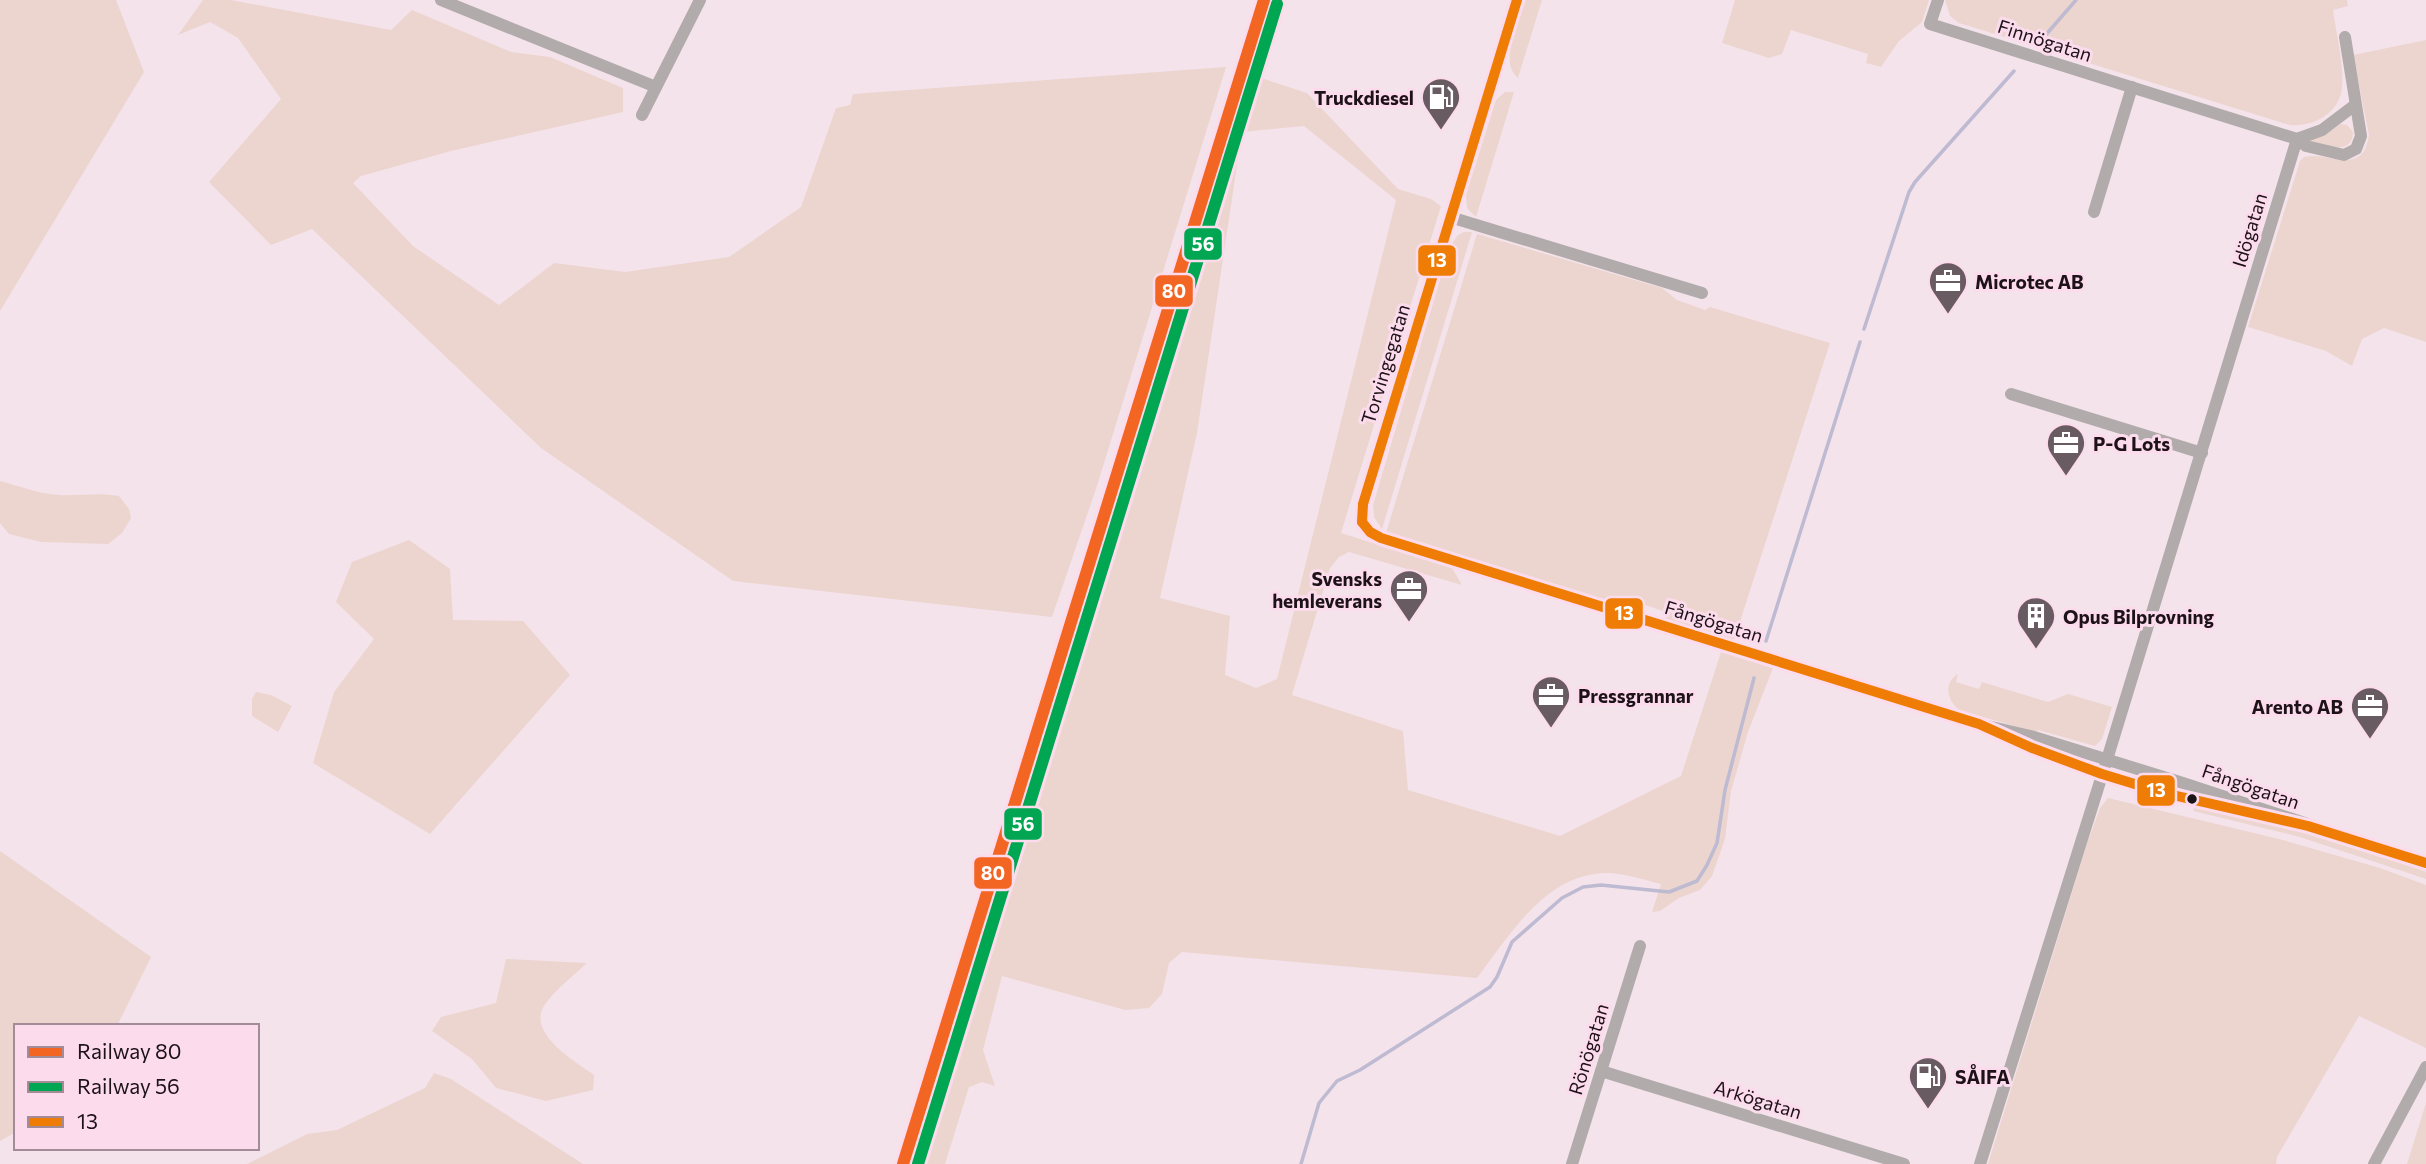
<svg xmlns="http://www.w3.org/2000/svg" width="2426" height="1164" viewBox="0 0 2426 1164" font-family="Commissioner,sans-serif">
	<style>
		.green { fill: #ecd5cf; fill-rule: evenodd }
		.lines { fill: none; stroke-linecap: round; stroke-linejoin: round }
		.stream { stroke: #bdbad1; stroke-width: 3.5 }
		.minor { stroke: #b2abab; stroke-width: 12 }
		.bus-1-casing { stroke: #fcdcec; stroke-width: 16 }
		.bus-1 { stroke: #ef7c04; stroke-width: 10 }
		.rail-1-casing { stroke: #fcdcec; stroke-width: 18 }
		.rail-2-casing { stroke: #fcdcec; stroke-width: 18 }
		.rail-1 { stroke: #f26522; stroke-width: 12 }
		.rail-2 { stroke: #00a651; stroke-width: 12 }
		.bus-dot { fill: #1d1218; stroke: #fcdcec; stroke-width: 2.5 }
		.labels { text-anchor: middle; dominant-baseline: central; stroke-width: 6; stroke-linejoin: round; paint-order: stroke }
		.street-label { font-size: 19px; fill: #1d1218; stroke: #fcdcec }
		.poi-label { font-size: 19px; font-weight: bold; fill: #1d1218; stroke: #fcdcec; text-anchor: start }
		.line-badge { stroke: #fcdcec; stroke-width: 2.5 }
		.badge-label { font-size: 19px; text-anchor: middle; font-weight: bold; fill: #fff }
	</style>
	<rect width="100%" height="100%" fill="#f5e3ec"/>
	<g class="green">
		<polygon points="0,0 116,0 144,72 0,311"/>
		<polygon points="203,0 231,0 391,30 412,10 511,52 550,57 623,88 623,112 451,151 361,176 353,183 413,246 499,305 554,263 625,272 729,257 801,207 836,108 850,105 853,94 1226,67 1097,486 1052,617 733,581 541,448 312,229 271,245 209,182 281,99 238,38 210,22 178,35"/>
		<path d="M1526,0H1542L1518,78C1498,62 1519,21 1526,0Z"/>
		<polygon points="1735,0 1929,0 1922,22 1899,41 1881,67 1866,63 1868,54 1791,30 1782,54 1769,58 1722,43"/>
		<path d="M1945,0H2347L2348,6L2333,10C2336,33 2344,64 2342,87C2340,113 2314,127 2290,125L1959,23L1950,16Z"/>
		<path d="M2426,40V342L2384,328L2362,339L2352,366L2326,351L2248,327L2300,161L2304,157C2328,151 2363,178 2369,135L2353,55Z"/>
		<path d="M1255,76L1307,93L1398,189L1431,199L1441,206L1341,533L1452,568L1462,585L1349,552L1339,557L1330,568L1292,695L1403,731L1408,790L1560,836L1681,776L1721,652L1773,668L1748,732L1731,791L1725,839L1712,876L1700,890L1679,898L1660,911L1652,912L1661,884C1644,880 1624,873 1607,873C1546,873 1510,935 1477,978L1182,952L1169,963L1162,994L1149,1008L1125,1010L1002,976L983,1050L995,1086L982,1082L969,1087L945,1164H913L1020,814ZM1304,126L1396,200L1277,679L1256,688L1225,675L1230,616L1160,598L1197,433L1242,132Z"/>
		<polygon points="1505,92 1514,92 1476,217 1467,208 1466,195 1496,100"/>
		<path d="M2341,124L2347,125L2353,132C2352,157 2325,145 2310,142V138L2326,134Z"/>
		<polygon points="1464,232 1472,232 1382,529 1374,517 1373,505 1450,246 1458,235"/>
		<polygon points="1477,234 1662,288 1677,300 1705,310 1710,307 1830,343 1734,640 1666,619 1663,611 1636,602 1627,607 1386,533"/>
		<path d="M0,481C20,486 38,494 59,495C81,496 97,492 119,496L129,509L131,518L122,533L108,544L41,542L9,534L0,523Z"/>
		<polygon points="409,540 450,569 453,620 523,621 570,675 430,834 313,763 334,692 374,639 336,602 352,562"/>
		<path d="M1958,674L1956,682L1979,689L1982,682L2048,702L2068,694L2112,707L2102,739L2095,746L2038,730L2035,732L1959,710C1947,700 1943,683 1958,674Z"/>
		<polygon points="256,692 271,695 292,706 278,732 252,716 252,699"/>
		<polygon points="2108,798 2279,839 2380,868 2426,885 2426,1048 2359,1016 2277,1157 2276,1164 1988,1164 2087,844 2100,808"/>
		<path d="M2194,808C2272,820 2353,842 2426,872V879L2300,837L2193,811Z"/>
		<polygon points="0,851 151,957 117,1026 16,1026 16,1132 0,1141"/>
		<path d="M506,959L587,963C574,975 553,992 544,1006C527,1034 576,1062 594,1075L593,1090L546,1101L496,1088L472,1059L432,1031L441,1017L496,1003Z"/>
		<polygon points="434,1073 451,1079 583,1164 247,1164 307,1134 337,1130 425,1088"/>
		<polygon points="2426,1103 2426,1164 2407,1164"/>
	</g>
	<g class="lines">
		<g class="stream">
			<polyline points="2037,45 2076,0"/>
			<polyline points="1864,329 1909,192 1915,182 2014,71"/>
			<polyline points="1766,641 1860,342"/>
			<polyline points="1301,1164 1319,1103 1337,1081 1360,1070 1490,987 1497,977 1512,942 1562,898 1583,887 1601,885 1669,892 1697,881 1707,865 1717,843 1725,790 1754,678"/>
		</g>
		<g class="minor">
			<polyline points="441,0 656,87"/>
			<polyline points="1517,0 1363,504 1362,522 1375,536 1405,546 1979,724 2034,737 2183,783 2426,863"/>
			<polyline points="1938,0 1930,24 2297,139 2306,146 2344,155 2356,149 2361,136 2345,37"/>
			<polyline points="642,115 700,0"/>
			<polyline points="2297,139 2322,130 2355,105"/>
			<polyline points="2094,212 2132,87"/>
			<polyline points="1450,217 1702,293"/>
			<polyline points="2011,394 2202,453"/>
			<path d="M2007,737C2087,774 2171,796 2257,815"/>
			<polyline points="1601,1071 1904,1164"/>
			<polyline points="1572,1164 1640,946"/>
			<polyline points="1980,1164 2109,753 2297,139"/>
			<polyline points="2374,1164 2426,1067"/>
		</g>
		<g class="bus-1-casing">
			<g id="bus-1">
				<polyline points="1362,522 1370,532 1381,538 1979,724 2032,748 2102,774 2164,793 2308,826 2426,863"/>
				<polyline points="1362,522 1363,504 1517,0"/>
			</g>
		</g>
		<use href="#bus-1" class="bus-1"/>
		<g class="rail-1-casing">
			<polyline id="rail-1" points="903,1164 1264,0"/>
		</g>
		<g class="rail-2-casing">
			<polyline id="rail-2" points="918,1164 1277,4"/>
		</g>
		<use href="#rail-1" class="rail-1"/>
		<use href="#rail-2" class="rail-2"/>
	</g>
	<defs>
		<g id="fuel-pin" transform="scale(2.0125)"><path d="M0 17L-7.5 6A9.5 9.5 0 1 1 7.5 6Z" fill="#695b62" stroke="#fcdcec"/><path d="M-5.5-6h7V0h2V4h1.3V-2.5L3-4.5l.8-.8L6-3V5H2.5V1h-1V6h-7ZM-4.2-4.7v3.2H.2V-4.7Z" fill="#fff"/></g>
		<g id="office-pin" transform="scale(2.0125)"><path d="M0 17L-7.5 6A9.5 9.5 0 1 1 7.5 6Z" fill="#695b62" stroke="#fcdcec"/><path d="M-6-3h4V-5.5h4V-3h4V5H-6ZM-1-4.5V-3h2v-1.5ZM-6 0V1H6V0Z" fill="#fff"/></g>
		<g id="building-pin" transform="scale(2.0125)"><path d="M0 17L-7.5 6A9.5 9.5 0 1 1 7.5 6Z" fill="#695b62" stroke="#fcdcec"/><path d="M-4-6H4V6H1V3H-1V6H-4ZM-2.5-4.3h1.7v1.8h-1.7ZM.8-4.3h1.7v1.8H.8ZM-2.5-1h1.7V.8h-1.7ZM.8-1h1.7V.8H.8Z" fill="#fff"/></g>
	</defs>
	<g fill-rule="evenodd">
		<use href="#fuel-pin" x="1441" y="97"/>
		<use href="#office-pin" x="1948" y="281"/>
		<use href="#office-pin" x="2066" y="443"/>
		<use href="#office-pin" x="1409" y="589"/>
		<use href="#building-pin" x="2036" y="616"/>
		<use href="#office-pin" x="1551" y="695"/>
		<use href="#office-pin" x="2370" y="706"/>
		<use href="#fuel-pin" x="1928" y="1076"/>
	</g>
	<circle class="bus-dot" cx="2192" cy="799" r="6"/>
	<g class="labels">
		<g class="street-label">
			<text transform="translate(2045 40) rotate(18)">Finnögatan</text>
			<text transform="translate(2249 230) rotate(-73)">Idögatan</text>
			<text transform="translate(1385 364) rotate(-73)">Torvingegatan</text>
			<text transform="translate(1714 621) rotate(17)">Fångögatan</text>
			<text transform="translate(2251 786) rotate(19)">Fångögatan</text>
			<text transform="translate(1588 1049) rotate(-73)">Rönögatan</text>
			<text transform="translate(1758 1099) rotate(17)">Arkögatan</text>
		</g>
		<g class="poi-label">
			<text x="1414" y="97" text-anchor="end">Truckdiesel</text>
			<text x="1975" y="281">Microtec AB</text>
			<text x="2093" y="443">P-G Lots</text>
			<text x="1382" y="578" text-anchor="end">Svensks<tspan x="1382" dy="22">hemleverans</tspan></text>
			<text x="2063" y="616">Opus Bilprovning</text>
			<text x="1578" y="695">Pressgrannar</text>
			<text x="2343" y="706" text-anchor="end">Arento AB</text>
			<text x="1955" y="1076">SÅIFA</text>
		</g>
	</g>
	<g class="line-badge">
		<rect x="1183" y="227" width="40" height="34" rx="7" fill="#00a651"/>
		<rect x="1417" y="244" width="40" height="33" rx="7" fill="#ef7c04"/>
		<rect x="1154" y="274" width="40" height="34" rx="7" fill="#f26522"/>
		<rect x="1604" y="597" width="40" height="33" rx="7" fill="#ef7c04"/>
		<rect x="2136" y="774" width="40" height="33" rx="7" fill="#ef7c04"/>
		<rect x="1003" y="807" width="40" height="34" rx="7" fill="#00a651"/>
		<rect x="973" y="856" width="40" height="34" rx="7" fill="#f26522"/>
	</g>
	<g class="badge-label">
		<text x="1203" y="251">56</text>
		<text x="1437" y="267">13</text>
		<text x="1174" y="298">80</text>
		<text x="1624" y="620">13</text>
		<text x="2156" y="797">13</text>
		<text x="1023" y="831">56</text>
		<text x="993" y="880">80</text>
	</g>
	<rect x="14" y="1024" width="245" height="126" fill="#fcdcec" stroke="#a38b97" stroke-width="2"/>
	<rect x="28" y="1047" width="35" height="10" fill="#f26522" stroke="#a38b97" stroke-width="2"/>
	<text x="77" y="1059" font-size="21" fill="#1d1218">Railway 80</text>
	<rect x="28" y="1082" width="35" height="10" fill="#00a651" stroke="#a38b97" stroke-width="2"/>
	<text x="77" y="1094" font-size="21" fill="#1d1218">Railway 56</text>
	<rect x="28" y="1117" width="35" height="10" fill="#ef7c04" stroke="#a38b97" stroke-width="2"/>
	<text x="77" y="1129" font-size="21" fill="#1d1218">13</text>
</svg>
